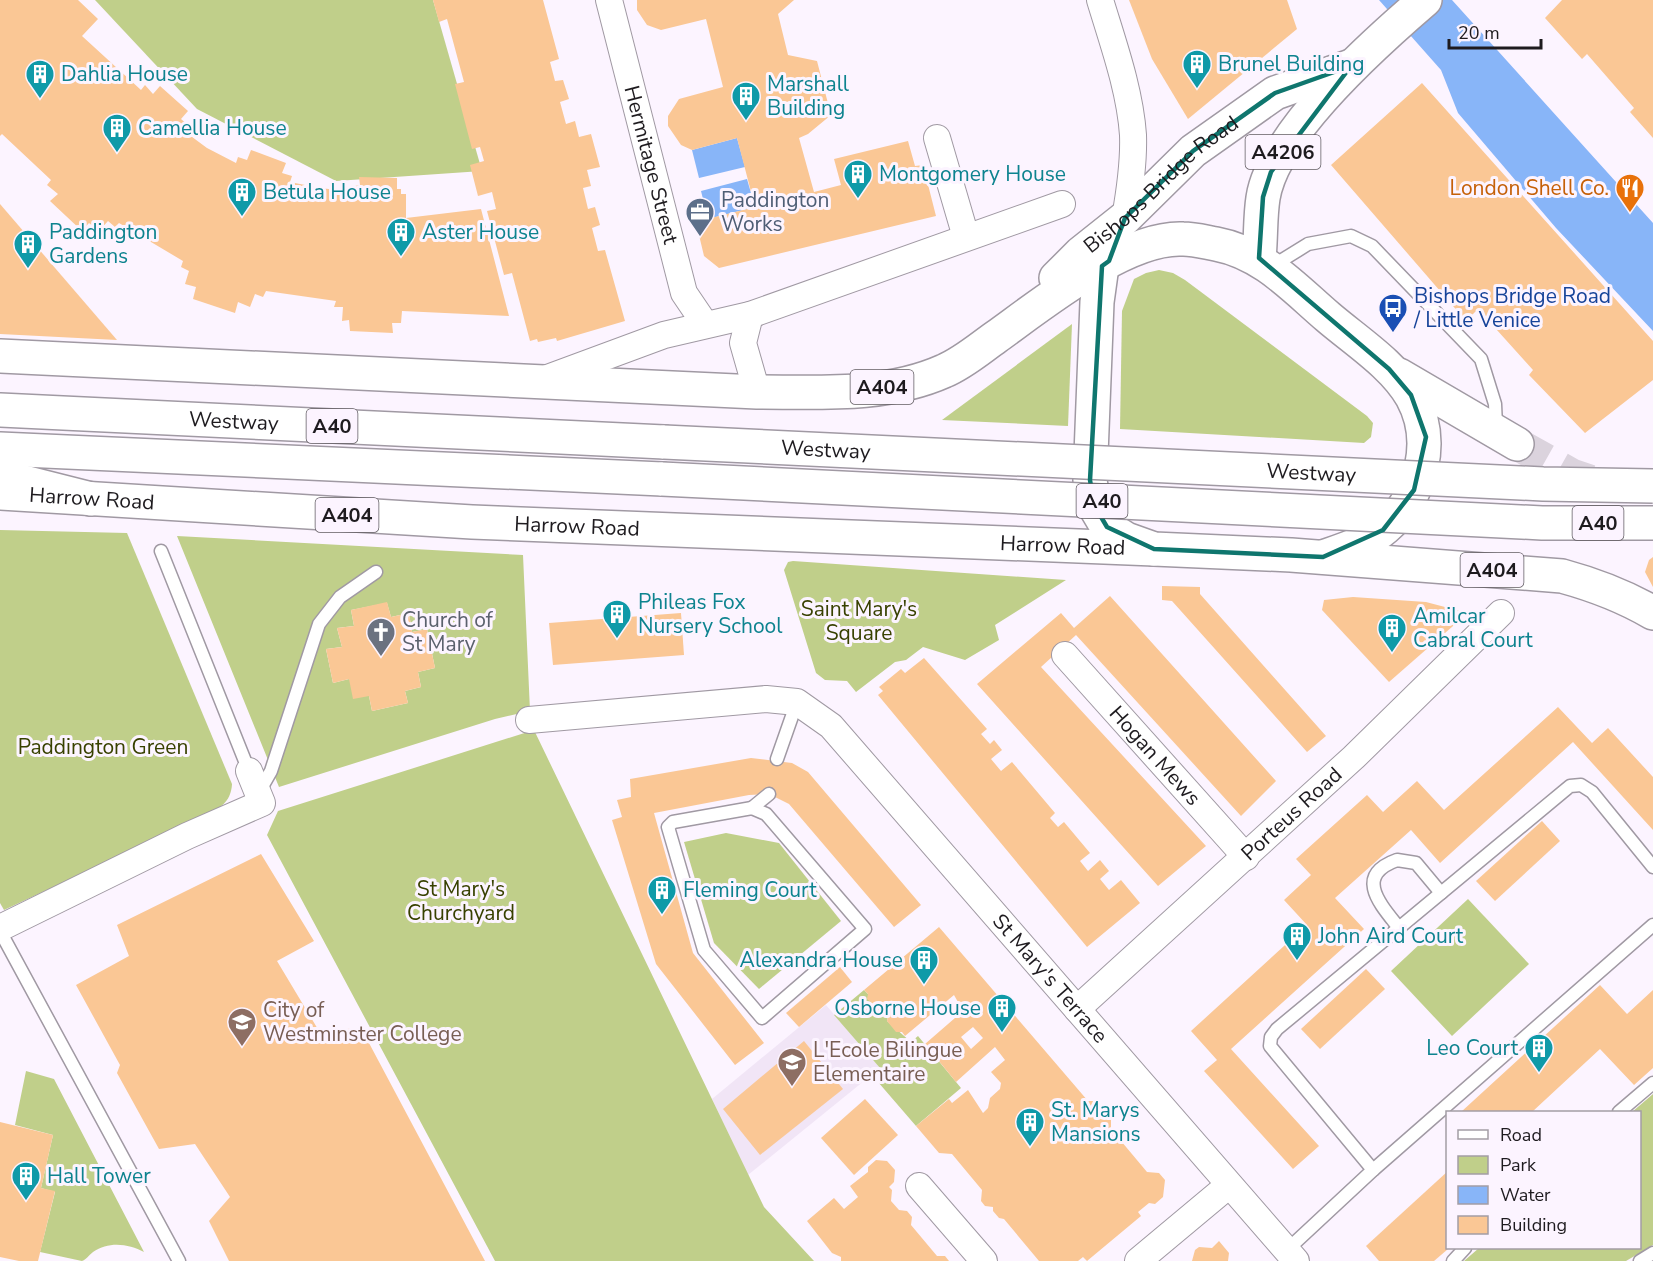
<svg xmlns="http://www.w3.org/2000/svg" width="1653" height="1261" viewBox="0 0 1653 1261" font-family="'Nunito Sans',sans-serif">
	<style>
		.built { fill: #f1e5f6 }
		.green { fill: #c0cf8a; fill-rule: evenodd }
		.water { fill: #88b5f8 }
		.building { fill: #fac795; fill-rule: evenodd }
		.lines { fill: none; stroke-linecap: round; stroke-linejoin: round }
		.primary-tunnel { stroke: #dbd3dd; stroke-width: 33; stroke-dasharray: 33 16; stroke-linecap: butt }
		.lane-casing { stroke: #a099a3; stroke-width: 15 }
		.street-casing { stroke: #a099a3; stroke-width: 28 }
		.primary-casing { stroke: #a099a3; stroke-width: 36 }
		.highway-casing { stroke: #a099a3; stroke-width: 36 }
		.lane { stroke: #fff; stroke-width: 12 }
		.street { stroke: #fff; stroke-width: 26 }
		.primary { stroke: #fff; stroke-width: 33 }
		.highway { stroke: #fff; stroke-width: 33 }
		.highway-bridge-casing { stroke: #a099a3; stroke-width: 36; stroke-linecap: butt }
		.highway-bridge { stroke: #fff; stroke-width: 33 }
		.marked { fill: none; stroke: #0f766e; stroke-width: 4.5; stroke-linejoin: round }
		.labels { text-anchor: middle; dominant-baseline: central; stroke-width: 6; stroke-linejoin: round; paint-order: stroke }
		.shield { fill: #fcf4ff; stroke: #615c62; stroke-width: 1.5 }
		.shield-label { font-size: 20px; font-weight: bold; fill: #1e1b1f }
		.culture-label { font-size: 21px; fill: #0d838f; stroke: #fcf4ff; text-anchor: start }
		.street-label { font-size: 21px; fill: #1e1b1f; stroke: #fcf4ff }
		.food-label { font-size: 21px; fill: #c56008; stroke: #fcf4ff; text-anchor: end }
		.service-label { font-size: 21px; fill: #4e5e75; stroke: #fcf4ff; text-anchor: start }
		.transit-label { font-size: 21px; fill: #164399; stroke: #fcf4ff; text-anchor: start }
		.park-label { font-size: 21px; fill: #384100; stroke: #fcf4ff }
		.worship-label { font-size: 21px; fill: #5b616d; stroke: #fcf4ff; text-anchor: start }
		.education-label { font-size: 21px; fill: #785e54; stroke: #fcf4ff; text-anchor: start }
	</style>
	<rect width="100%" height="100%" fill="#fcf4ff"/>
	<polygon class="built" points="826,1005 880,1068 748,1175 712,1099"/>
	<g class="green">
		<polygon points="95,0 433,0 482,171 336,181 197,109"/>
		<polygon points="1159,270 1173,273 1185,280 1367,416 1373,423 1371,437 1364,443 1120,429 1122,311 1134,279 1146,273"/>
		<polygon points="1072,324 1068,426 942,420"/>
		<path d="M0,530L127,533L232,784C231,800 223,806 209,814L4,910L0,903Z"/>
		<path d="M177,536L523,555L530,711L495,719L279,787ZM387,603L391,617L409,613L412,632L427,629L435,668L418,672L421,687L405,691L408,703L372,711L369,696L349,679L333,683L326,649L342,647L337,628L354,626L351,610Z"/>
		<polygon points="793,561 1066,580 995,625 999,640 965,660 923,647 906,660 895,662 856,692 847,681 825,680 816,673 784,570 788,562"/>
		<polygon points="534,730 764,1207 814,1261 495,1261 267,835 278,811"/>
		<polygon points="726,833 779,843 841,921 759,989 714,943 684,842"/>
		<polygon points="1468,899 1529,964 1452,1036 1391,971"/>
		<polygon points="864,990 868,994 868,999 888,1016 887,1021 911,1042 918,1036 961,1088 916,1126 872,1075 880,1068 834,1015"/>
		<path d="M26,1071L54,1079L144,1252C129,1244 109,1241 93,1252C88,1256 87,1259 82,1261L40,1252L55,1192L41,1188L53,1135L15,1125Z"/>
		<polygon points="1653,1094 1653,1245 1626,1261 1464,1261 1479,1248 1640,1248 1640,1112 1632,1112"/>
	</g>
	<g class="water">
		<polygon points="1379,0 1452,0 1653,223 1653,331 1556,228 1458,113 1441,70"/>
		<polygon points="737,138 745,167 699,178 692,150"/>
		<polygon points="747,179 755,207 708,219 701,191"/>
	</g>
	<g class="building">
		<polygon points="0,0 78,0 98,19 82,36 141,90 145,85 153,94 160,86 188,111 181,119 189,126 184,131 207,148 236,163 238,157 247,160 251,150 286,163 282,173 292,176 290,182 320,188 355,192 355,186 360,185 359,177 397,178 397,189 401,189 401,194 406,194 406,218 481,209 509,316 402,311 401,323 392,323 393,333 350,331 349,320 342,321 343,307 334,307 336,301 266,291 263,297 255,294 250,307 238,302 235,313 193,299 196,287 185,284 189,271 181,267 183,261 119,223 115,227 108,221 99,231 89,223 82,231 50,201 58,194 47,185 51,180 2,134 0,136"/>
		<polygon points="433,0 543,0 559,59 550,62 555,81 563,80 569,99 560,102 566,124 575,121 579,137 591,134 600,167 587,170 591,186 583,188 588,209 595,207 600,225 592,228 598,251 605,250 625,321 557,341 556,338 538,342 537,339 530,341 512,273 504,275 487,211 496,209 492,192 478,196 470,165 484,161 480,147 472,149 455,84 464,82 447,19 439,22"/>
		<polygon points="637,0 794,0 778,14 788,55 817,61 831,115 808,134 799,138 814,192 841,185 834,159 908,141 915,166 923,165 936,216 719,268 704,256 699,235 707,219 755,207 737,138 692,150 681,145 668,126 668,116 679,99 723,87 706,19 661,30 647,25 637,10"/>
		<polygon points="1129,0 1287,0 1297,29 1188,119 1152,59"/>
		<polygon points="1562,0 1653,0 1653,138 1630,112 1634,108 1587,54 1582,59 1545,18"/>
		<polygon points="1422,83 1653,341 1653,380 1585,433 1529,375 1533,370 1478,309 1466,321 1331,165"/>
		<polygon points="0,204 117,340 0,334"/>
		<polygon points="1653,557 1653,587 1645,572 1649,560"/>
		<polygon points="1162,586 1200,587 1200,594 1326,736 1307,752 1172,601 1162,600"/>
		<polygon points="1110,596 1276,781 1241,816 1076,635 1041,667 1206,846 1158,886 977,684 1061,613 1074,628"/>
		<polygon points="1353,597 1426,602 1460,611 1453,626 1389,682 1322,610 1324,600"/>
		<polygon points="387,602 391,617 409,613 412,632 427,629 435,668 418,672 421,687 405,691 408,703 372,711 369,696 353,699 349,679 333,683 326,649 342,647 337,628 354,626 351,610"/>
		<polygon points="681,613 684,655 553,665 549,623"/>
		<polygon points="924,658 987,729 981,734 990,744 994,740 1002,750 991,759 1001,771 1012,762 1055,813 1050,818 1058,827 1064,822 1090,853 1080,861 1088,871 1100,860 1109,871 1100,879 1109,890 1121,880 1140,903 1087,947 878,695 883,691 879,687 901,669 905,673"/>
		<polygon points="1558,707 1592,743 1608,728 1653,777 1653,830 1573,742 1440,863 1411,830 1335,898 1364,929 1231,1049 1319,1146 1293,1169 1204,1071 1217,1060 1191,1031 1307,925 1284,900 1311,875 1296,859 1367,795 1383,812 1417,781 1444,810"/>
		<polygon points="751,758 792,763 808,772 921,905 894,927 789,804 769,794 749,795 654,813 693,953 764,1043 735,1065 656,964 612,820 622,817 617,800 631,797 630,779"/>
		<polygon points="1542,821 1560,841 1495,901 1476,881"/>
		<polygon points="261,854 314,941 277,961 319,1031 361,1028 485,1261 229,1261 209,1221 230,1197 195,1144 159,1149 117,1073 120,1065 76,985 129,956 117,925"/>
		<path d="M939,927L1088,1101H1095L1101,1109V1114L1107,1115L1111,1120V1129L1147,1172L1159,1173L1165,1180L1163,1197L1155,1204L1149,1203L1138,1212L1141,1216L1087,1261L1083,1257L1078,1261H1039L1004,1219L999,1218L993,1211V1207L985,1206L981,1201L982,1190L952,1154L939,1153L916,1126L949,1099L952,1103L968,1090L983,1113L988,1108L990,1098L1000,1089L1001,1083L991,1072L1005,1060L995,1047L956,1082L925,1044L963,1011L954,995L905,1036L902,1032H896L887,1021L888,1016L867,999L868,994L864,990ZM973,1027L983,1038L971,1049L961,1037Z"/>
		<polygon points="840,967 852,982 799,1027 786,1013"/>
		<polygon points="1366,969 1385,989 1320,1049 1301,1029"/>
		<polygon points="1600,985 1627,1014 1653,990 1653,1068 1634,1085 1600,1049 1532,1112 1461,1112"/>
		<polygon points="804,1041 843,1089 760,1155 723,1109"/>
		<polygon points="865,1099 898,1135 854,1175 821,1138"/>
		<polygon points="0,1122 53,1135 41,1188 55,1191 38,1261 19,1261 0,1257"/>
		<polygon points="876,1160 887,1161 895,1170 894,1182 889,1187 892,1190 891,1201 899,1210 907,1211 912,1217 911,1225 937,1256 945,1256 949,1261 841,1261 841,1257 832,1253 807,1221 834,1198 844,1209 858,1197 850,1186 868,1172 868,1167"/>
		<polygon points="1448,1171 1448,1249 1434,1261 1379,1261 1366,1246"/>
		<polygon points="1219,1241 1229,1253 1228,1261 1192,1261 1195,1250 1199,1247 1212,1248"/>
	</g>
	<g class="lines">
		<polyline class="primary-tunnel" points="1517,444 1572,475 1601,485"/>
		<g class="lane-casing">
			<g id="lane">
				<polyline points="1271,267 1308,244 1351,236 1372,246 1481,359 1495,404 1496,426"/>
				<polyline points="161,551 249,771"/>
				<polyline points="777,759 797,702"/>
				<polyline points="259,792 271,771 319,624 340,597 376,572"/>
				<polygon points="752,808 766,814 865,929 762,1018 704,950 668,827 673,822"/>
				<polyline points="752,808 769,794"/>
				<polyline points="1653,867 1592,792 1581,785 1570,786 1277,1029 1271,1037 1270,1046 1373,1170 1653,925"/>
				<path d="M1399,928C1381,905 1353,876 1397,860L1416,863L1441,893"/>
				<polyline points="0,931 179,1261"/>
				<polyline points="1619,1112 1653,1083"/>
				<polyline points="1287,1250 1373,1170"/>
				<polyline points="1453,1261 1465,1248"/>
				<polyline points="1640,1261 1653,1253"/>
			</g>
		</g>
		<g class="street-casing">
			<g id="street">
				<path id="s1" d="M609,0L684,293L705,324"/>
				<path d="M1100,0C1113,43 1130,90 1133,135C1134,163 1130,190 1125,218"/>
				<polyline points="937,138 966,237"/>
				<polyline points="750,315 743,343 757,392"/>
				<polyline points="545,379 664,335 750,315 1062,204"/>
				<path id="s2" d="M1065,655L1246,857"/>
				<path id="s3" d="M529,720L766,699L797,702L831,726L1296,1261"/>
				<polyline points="0,928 187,836 262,803 249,771"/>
				<path id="s4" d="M1077,1009L1354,757L1501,613"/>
				<polyline points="919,1186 984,1261"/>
				<polyline points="1138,1261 1229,1185"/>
			</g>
		</g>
		<g class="primary-casing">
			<g id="primary">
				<path d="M1259,258C1261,238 1260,217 1263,198C1273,133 1376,42 1425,0"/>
				<path d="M1102,266L1097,302L1090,480L1094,505L1107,527L1126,539L1154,549L1291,555L1562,576C1595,585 1624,596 1653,613"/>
				<path id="s5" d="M1056,278L1081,253L1125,218L1193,151L1275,93L1351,66"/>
				<path d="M0,356L757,392C819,392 886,397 944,371C963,363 979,349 996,337C1042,304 1126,236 1183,239C1194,239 1205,242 1216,244C1263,253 1293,287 1328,317C1356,341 1394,365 1412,397C1436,441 1422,496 1385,528C1369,542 1343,550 1323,557"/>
				<polyline points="1399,375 1517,444"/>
				<path id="s6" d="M0,493L472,522L1154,549"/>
			</g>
		</g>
		<g class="highway-casing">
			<g id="highway">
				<path id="s7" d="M0,410L664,442"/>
				<polyline points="0,449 662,479"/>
				<polyline points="0,476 91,499"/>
			</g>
		</g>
		<use href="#lane" class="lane"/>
		<use href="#street" class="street"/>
		<use href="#primary" class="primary"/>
		<use href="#highway" class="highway"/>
		<g class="highway-bridge-casing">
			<g id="highway-bridge">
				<path id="s8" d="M664,442L1543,484L1653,486"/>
				<polyline points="662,479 1542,523 1653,523"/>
			</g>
		</g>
		<use href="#highway-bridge" class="highway-bridge"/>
	</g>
	<path class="marked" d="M1351,66L1271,172L1263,197L1259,258L1389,369L1411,395L1426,437L1414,490L1383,530L1323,557L1154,549L1107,527L1094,505L1090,480L1102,266L1109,261L1125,218L1193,151L1275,93Z"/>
	<defs>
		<g id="building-pin" transform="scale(1.5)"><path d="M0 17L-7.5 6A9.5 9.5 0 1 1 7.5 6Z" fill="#0f9aa8" stroke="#fcf4ff"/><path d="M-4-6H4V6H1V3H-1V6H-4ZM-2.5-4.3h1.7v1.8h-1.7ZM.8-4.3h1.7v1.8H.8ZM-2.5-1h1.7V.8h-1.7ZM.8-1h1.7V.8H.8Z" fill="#fff"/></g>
		<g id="restaurant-pin" transform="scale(1.5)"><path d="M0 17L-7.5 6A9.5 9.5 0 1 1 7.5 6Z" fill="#e8710a" stroke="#fcf4ff"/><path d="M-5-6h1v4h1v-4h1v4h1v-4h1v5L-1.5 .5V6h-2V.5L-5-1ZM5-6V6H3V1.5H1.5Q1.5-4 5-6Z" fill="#fff"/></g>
		<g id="office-pin" transform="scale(1.5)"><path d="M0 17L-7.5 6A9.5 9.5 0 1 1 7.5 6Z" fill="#5c6f8a" stroke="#fcf4ff"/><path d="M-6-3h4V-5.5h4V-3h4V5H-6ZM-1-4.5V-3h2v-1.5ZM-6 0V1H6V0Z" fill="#fff"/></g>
		<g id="bus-pin" transform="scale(1.5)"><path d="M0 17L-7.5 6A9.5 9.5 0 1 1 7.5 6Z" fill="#1a4fb4" stroke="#fcf4ff"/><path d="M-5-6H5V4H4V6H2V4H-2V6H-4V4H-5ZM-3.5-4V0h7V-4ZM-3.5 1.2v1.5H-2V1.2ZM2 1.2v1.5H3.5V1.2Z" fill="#fff"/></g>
		<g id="church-pin" transform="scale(1.5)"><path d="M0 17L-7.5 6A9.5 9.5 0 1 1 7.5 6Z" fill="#6b7280" stroke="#fcf4ff"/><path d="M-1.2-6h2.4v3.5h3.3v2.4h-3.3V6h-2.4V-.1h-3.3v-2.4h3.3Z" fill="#fff"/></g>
		<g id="school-pin" transform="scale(1.5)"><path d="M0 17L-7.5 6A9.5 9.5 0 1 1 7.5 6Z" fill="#8d6e63" stroke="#fcf4ff"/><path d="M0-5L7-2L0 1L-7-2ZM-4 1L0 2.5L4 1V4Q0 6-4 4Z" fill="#fff"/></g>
	</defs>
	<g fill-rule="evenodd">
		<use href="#building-pin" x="1197" y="64"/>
		<use href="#building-pin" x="40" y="74"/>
		<use href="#building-pin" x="746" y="96"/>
		<use href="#building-pin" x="117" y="128"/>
		<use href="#building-pin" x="858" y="174"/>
		<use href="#restaurant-pin" x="1630" y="188"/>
		<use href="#building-pin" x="242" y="192"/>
		<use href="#office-pin" x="700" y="212"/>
		<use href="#building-pin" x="401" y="232"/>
		<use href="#building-pin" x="28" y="244"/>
		<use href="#bus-pin" x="1393" y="308"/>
		<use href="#building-pin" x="617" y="614"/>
		<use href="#building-pin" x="1392" y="628"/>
		<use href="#church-pin" x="381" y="632"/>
		<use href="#building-pin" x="662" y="890"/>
		<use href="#building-pin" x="1297" y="936"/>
		<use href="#building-pin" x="924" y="960"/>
		<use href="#building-pin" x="1002" y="1008"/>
		<use href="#school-pin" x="242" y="1022"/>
		<use href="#building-pin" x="1539" y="1048"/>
		<use href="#school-pin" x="792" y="1062"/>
		<use href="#building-pin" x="1030" y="1122"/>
		<use href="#building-pin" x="26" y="1176"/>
	</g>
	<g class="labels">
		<g class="shield">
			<rect x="1245.5" y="135" width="75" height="34" rx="4.5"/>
			<rect x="850.5" y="370" width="63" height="34" rx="4.5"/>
			<rect x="306.5" y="409" width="51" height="34" rx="4.5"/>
			<rect x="1076.5" y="484" width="51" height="34" rx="4.5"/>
			<rect x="315.5" y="498" width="63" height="34" rx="4.5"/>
			<rect x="1572.5" y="506" width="51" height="34" rx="4.5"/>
			<rect x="1460.5" y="553" width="63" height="34" rx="4.5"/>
		</g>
		<g class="shield-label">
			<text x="1283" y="152">A4206</text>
			<text x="882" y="387">A404</text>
			<text x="332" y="426">A40</text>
			<text x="1102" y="501">A40</text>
			<text x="347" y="515">A404</text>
			<text x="1598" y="523">A40</text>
			<text x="1492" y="570">A404</text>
		</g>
		<g class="culture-label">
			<text x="1218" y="64">Brunel Building</text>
			<text x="61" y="74">Dahlia House</text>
			<text x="767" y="84">Marshall<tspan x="767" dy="24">Building</tspan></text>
			<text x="138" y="128">Camellia House</text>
			<text x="879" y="174">Montgomery House</text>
			<text x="263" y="192">Betula House</text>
			<text x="49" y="232">Paddington<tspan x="49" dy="24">Gardens</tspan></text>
			<text x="422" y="232">Aster House</text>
			<text x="638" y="602">Phileas Fox<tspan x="638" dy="24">Nursery School</tspan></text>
			<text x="1413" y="616">Amilcar<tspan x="1413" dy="24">Cabral Court</tspan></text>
			<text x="683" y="890">Fleming Court</text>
			<text x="1318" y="936">John Aird Court</text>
			<text x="903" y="960" text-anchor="end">Alexandra House</text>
			<text x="981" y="1008" text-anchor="end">Osborne House</text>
			<text x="1518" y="1048" text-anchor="end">Leo Court</text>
			<text x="1051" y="1110">St. Marys<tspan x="1051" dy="24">Mansions</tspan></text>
			<text x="47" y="1176">Hall Tower</text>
		</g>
		<g class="street-label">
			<text stroke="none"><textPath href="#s1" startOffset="170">Hermitage Street</textPath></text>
			<text stroke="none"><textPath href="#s5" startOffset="141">Bishops Bridge Road</textPath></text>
			<text stroke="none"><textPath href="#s7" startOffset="234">Westway</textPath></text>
			<text stroke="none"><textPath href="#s8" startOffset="162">Westway</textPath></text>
			<text stroke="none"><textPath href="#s8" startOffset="648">Westway</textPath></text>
			<text stroke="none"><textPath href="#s6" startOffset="92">Harrow Road</textPath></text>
			<text stroke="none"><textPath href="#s6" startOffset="578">Harrow Road</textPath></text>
			<text stroke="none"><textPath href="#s6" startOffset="1064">Harrow Road</textPath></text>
			<text stroke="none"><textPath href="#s2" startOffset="135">Hogan Mews</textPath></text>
			<text stroke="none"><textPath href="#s4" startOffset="290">Porteus Road</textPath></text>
			<text stroke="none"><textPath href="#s3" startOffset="645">St Mary's Terrace</textPath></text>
		</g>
		<g class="food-label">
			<text x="1609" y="188">London Shell Co.</text>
		</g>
		<g class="service-label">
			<text x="721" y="200">Paddington<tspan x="721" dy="24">Works</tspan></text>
		</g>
		<g class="transit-label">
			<text x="1414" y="296">Bishops Bridge Road<tspan x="1414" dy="24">/ Little Venice</tspan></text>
		</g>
		<g class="park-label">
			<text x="859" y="609">Saint Mary's<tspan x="859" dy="24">Square</tspan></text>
			<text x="103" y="747">Paddington Green</text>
			<text x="461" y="889">St Mary's<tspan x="461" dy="24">Churchyard</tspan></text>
		</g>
		<g class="worship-label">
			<text x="402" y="620">Church of<tspan x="402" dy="24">St Mary</tspan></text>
		</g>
		<g class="education-label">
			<text x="263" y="1010">City of<tspan x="263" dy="24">Westminster College</tspan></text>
			<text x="813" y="1050">L'Ecole Bilingue<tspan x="813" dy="24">Elementaire</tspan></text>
		</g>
	</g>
	<rect x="1446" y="1111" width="195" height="138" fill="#fcf4ff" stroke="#a39da5" stroke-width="1.5"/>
	<rect x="1458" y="1130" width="30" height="9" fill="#ffffff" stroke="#a39da5" stroke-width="1.5"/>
	<text x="1500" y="1141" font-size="18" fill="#1e1b1f">Road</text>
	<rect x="1458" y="1156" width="30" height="18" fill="#c0cf8a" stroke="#a39da5" stroke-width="1.5"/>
	<text x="1500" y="1171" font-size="18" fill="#1e1b1f">Park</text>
	<rect x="1458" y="1186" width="30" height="18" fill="#88b5f8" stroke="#a39da5" stroke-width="1.5"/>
	<text x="1500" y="1201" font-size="18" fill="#1e1b1f">Water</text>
	<rect x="1458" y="1216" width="30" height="18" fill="#fac795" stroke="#a39da5" stroke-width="1.5"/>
	<text x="1500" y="1231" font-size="18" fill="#1e1b1f">Building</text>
	<path d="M1449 39v9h92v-9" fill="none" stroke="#1e1b1f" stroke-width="3"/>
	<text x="1458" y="39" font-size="18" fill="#1e1b1f" stroke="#fcf4ff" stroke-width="4.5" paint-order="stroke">20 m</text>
</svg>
